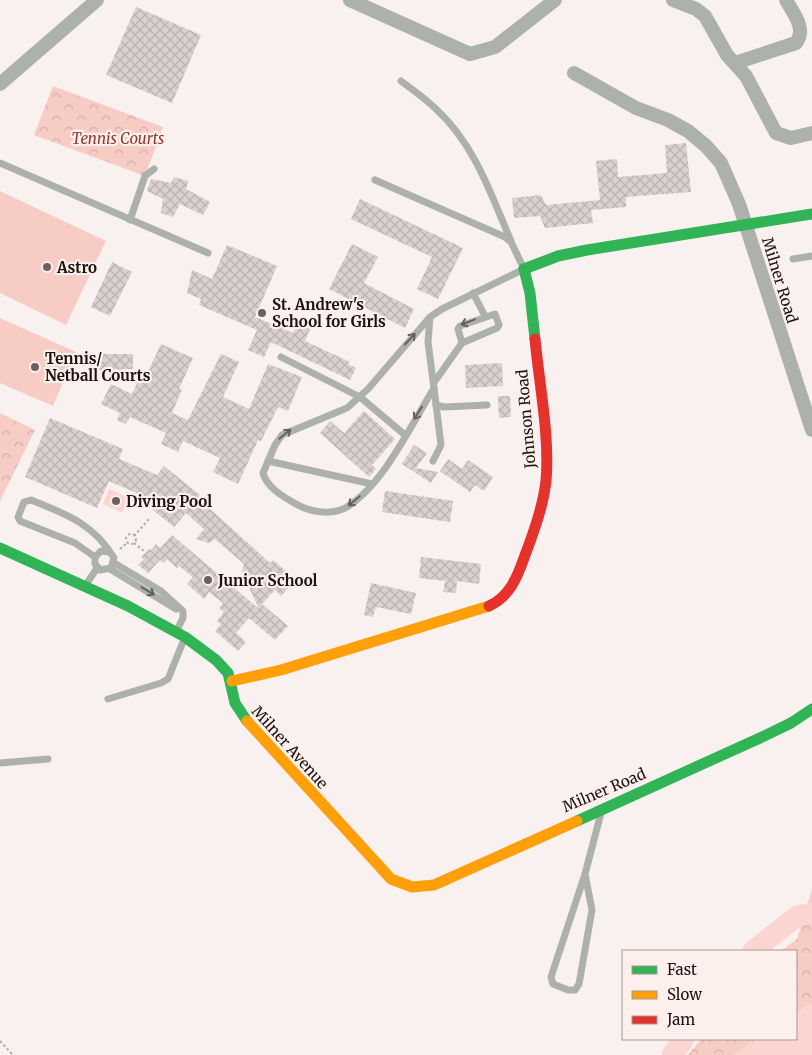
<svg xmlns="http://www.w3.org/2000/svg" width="812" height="1055" viewBox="0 0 812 1055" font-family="Merriweather,serif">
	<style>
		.park { fill: url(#park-crowns) }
		.pitch { fill: #f7ccc5 }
		.water { fill: #fbd6d0 }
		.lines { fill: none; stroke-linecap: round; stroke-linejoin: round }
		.river { stroke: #fbd6d0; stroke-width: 21 }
		.building { fill: url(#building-cross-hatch) }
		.path { stroke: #adafab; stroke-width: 2; stroke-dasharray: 2.5 2.5; stroke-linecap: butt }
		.lane { stroke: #acb1ac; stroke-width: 7 }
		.street { stroke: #acb1ac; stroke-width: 14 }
		.fast { stroke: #30b455; stroke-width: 11 }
		.slow { stroke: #ff9f0a; stroke-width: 11 }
		.jam { stroke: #e5322d; stroke-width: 11 }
		.oneway { stroke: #64625e }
		.poi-dot { fill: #6a605e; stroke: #fcefec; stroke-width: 2 }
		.labels { text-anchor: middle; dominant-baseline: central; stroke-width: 4.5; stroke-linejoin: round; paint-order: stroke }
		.park-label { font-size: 15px; font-style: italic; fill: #91362a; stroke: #fcefec }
		.poi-label { font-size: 15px; font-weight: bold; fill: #1d1210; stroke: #fcefec; text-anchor: start }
		.street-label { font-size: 15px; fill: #1d1210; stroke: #fcefec }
	</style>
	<defs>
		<pattern id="park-crowns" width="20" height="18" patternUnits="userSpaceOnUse" patternTransform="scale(1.25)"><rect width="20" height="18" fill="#f7ccc5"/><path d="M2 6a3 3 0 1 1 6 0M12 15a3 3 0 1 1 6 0" fill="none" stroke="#d3aea8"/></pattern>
		<pattern id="building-cross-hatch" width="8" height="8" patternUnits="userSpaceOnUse" patternTransform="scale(1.25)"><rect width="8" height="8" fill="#dad1cf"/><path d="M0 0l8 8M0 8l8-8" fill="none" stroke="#bbb2b1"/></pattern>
	</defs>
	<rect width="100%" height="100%" fill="#f8f1f0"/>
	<g class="park">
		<polygon points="53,86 163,127 145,176 34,135"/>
		<polygon points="0,413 35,430 0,501"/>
		<polygon points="812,889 812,1055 688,1055 701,1039 796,1039 796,951 781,951 797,939"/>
	</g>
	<g class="pitch">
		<polygon points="0,191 106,241 66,325 0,293"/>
		<polygon points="0,318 76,352 53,406 0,383"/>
	</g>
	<g class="water">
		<polygon points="109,489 129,498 122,513 103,504"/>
		<polygon points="812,1003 812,1055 733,1055 756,1039 796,1039 796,1012"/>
	</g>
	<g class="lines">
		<g class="river">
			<polyline points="753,951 797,916 812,913"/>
			<polyline points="672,1055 684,1039"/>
		</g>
	</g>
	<g class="building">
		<polygon points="136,7 201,35 172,103 106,75"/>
		<polygon points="686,143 691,192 626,197 626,207 591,210 593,223 545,228 540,216 514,218 512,198 541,195 546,205 600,200 596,161 617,159 618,177 667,173 665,145"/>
		<polygon points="174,177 188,181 186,189 210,202 203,215 180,204 173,217 161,213 163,199 147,191 151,179 171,183"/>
		<polygon points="360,199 463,248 438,299 417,289 432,257 351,219"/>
		<polygon points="352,244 378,257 364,283 414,309 405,328 329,289"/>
		<polygon points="227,245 277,266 255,317 293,333 298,323 310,329 305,341 350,362 348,364 356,368 350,380 271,342 264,357 248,350 257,330 199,305 201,299 187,293 192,270 212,279"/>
		<polygon points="112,262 132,272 110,316 91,307"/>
		<polygon points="161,344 193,358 179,389 182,390 172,413 188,420 221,354 239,362 223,397 249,409 268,364 302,377 288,411 278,407 261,441 258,440 238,484 213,472 220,458 183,441 178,452 161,444 166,433 130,417 126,424 117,420 120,413 101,404 111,384 132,394 142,372 147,374"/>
		<polygon points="99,354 133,354 133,369 99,370"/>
		<polygon points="502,363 503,386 466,388 465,365"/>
		<polygon points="498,396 510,396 511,417 499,418"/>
		<polygon points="364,411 395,439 372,465 376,469 369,477 320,433 330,421 344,433"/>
		<polygon points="50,418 123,449 119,459 157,475 164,466 200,495 198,498 270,563 273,560 287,572 285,574 294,582 281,596 275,590 262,604 288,626 275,640 249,618 236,633 246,642 238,651 215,631 221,624 217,621 224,612 219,608 223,603 209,592 204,599 187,584 193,577 179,566 177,568 167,559 164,563 160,560 148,573 138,565 144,559 141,557 149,549 151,550 156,544 160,548 172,535 259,609 242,572 244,564 215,539 209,543 196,539 204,529 186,513 174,527 138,498 141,495 109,481 97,508 25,477"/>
		<polygon points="414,445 427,453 416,468 438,472 431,483 402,464"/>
		<polygon points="448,459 462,469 468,460 493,477 484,491 475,485 470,492 440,471"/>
		<polygon points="385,491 453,501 450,522 382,512"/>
		<polygon points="421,557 481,564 479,584 457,581 456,593 443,592 445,581 419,578"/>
		<polygon points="371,583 416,593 411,614 376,607 373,617 364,615"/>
	</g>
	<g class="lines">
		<g class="path">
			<circle cx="131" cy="539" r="5"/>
			<polyline points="134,536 150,518"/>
			<polyline points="134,543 144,551"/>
			<polyline points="120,549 127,543"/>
			<polyline points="0,1041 13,1055"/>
		</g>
		<g class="lane">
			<path d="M401,81C413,90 426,99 437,110C475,145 491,195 511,241"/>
			<polyline points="0,163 208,253"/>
			<path d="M375,180L505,237L511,242L524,269L442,309L430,317L368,389L347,408L282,435L275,445L263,473C267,488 284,497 296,504C310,512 332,516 347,507C384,484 411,425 434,388L428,342L430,317"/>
			<polyline points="130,220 145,176 154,169"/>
			<polyline points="793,259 812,256"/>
			<polyline points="473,293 485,316"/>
			<polyline points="281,357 360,397 405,435"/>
			<polyline points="435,381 462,343 497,328 499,325 495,314 460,326 458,329 462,343"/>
			<polyline points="436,405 444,407 487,405"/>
			<polyline points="268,461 372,484"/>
			<polyline points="433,461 441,445 434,388"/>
			<path d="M95,557L75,543L20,521L18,517L24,502L31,500C66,514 94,524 114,558L111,568L100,570L95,564V557L101,551L109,552"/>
			<polyline points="114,563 161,591 183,611 183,618 176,632"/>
			<polyline points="110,569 176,609"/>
			<polyline points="85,586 97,568"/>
			<polyline points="108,699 161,683 168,679 185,637"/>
			<polyline points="0,763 48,759"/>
			<polyline points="585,874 592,910 579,984 575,990 568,990 553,984 551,977 585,874 601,813"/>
		</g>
		<g class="street">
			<polyline points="350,0 470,54 495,47 555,0"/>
			<polyline points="673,0 696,9 705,16 727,55 746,76 776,133 791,138 812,133"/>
			<path d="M735,63L796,43C807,29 793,13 786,0"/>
			<polyline points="574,73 636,108 668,120 688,131 706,146 721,163 739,204 812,430"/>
			<polyline points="0,84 97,0"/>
		</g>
		<g class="fast">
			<polyline points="535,339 530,293 524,269 558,256 587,250 812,214"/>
			<polyline points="0,548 128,606 185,637 216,660 228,673 235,703 247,721"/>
			<polyline points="577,821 762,737 791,723 812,709"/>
		</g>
		<g class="slow">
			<polyline points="232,681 281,670 489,606"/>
			<polyline points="247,721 391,879 412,887 434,885 577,821"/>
		</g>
		<path class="jam" d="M489,606C509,597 517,578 524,558C533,534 543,507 546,481C550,437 539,383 535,339"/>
	</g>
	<defs><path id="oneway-shaft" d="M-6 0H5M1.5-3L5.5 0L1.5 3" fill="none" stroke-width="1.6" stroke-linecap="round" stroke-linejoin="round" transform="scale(1.25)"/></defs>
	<g class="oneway">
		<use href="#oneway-shaft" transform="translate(468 322) rotate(159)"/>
		<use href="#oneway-shaft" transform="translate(410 339) rotate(-47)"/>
		<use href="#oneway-shaft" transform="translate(418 413) rotate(122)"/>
		<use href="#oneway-shaft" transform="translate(285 434) rotate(-39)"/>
		<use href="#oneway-shaft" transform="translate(354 501) rotate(140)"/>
		<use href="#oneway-shaft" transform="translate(148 591) rotate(31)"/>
	</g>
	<g class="poi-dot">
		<circle cx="47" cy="267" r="5"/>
		<circle cx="262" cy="313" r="5"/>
		<circle cx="35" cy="367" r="5"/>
		<circle cx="116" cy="501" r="5"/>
		<circle cx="208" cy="580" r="5"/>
	</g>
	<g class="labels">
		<g class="park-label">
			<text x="118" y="138">Tennis Courts</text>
		</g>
		<g class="poi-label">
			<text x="57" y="267">Astro</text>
			<text x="272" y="304">St. Andrew's<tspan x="272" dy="17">School for Girls</tspan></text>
			<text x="45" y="358">Tennis/<tspan x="45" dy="17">Netball Courts</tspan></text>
			<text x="126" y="501">Diving Pool</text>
			<text x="218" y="580">Junior School</text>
		</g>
		<g class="street-label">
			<text transform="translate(780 280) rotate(73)">Milner Road</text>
			<text transform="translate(526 419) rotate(-95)">Johnson Road</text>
			<text transform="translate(290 747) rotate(48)">Milner Avenue</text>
			<text transform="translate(604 790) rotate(-23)">Milner Road</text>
		</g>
	</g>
	<rect x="622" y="950" width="175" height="90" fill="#fcefec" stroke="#a39794"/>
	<rect x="632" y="966" width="25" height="8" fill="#30b455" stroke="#a39794"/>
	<text x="667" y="975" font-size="15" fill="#1d1210">Fast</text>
	<rect x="632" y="991" width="25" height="8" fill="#ff9f0a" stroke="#a39794"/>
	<text x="667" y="1000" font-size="15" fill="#1d1210">Slow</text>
	<rect x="632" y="1016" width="25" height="8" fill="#e5322d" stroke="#a39794"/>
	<text x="667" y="1025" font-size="15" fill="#1d1210">Jam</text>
</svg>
